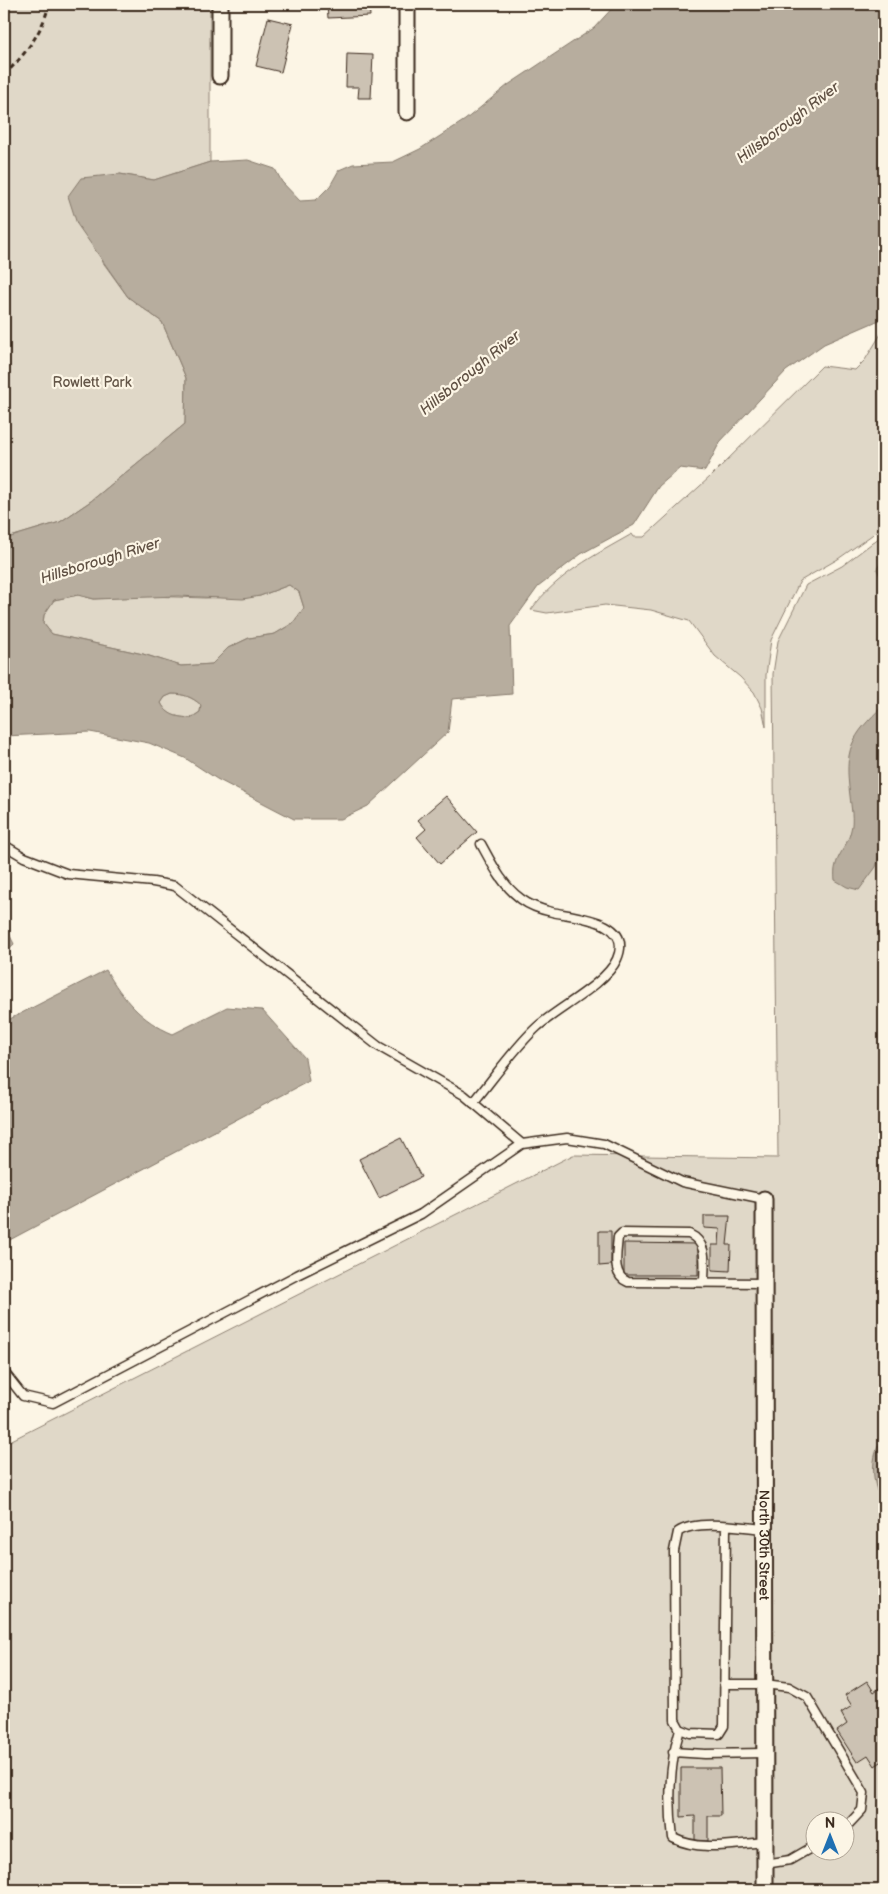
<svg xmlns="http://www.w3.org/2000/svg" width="888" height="1894" viewBox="0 0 888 1894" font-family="'Balsamiq Sans',sans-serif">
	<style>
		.green { fill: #e0d8c8; stroke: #8e8173; fill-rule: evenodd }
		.water { fill: #b7ad9e; stroke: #85796b; fill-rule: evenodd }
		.building { fill: #ccc2b3; stroke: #3b2a1e }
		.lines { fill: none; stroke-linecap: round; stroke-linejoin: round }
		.service-casing { stroke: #3b2a1e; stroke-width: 11 }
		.minor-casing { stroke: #3b2a1e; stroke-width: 19 }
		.path { stroke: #3b2a1e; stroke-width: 3; stroke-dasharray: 5 4; stroke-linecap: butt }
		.service { stroke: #fcf5e5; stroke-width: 8 }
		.minor { stroke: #fcf5e5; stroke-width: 15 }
		.labels { text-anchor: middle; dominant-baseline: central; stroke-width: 4.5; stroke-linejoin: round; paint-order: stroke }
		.park-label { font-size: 14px; fill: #645648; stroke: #fcf5e5 }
		.street-label { font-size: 14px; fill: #3b2a1e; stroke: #fcf5e5 }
		.water-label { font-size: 15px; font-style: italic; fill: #605144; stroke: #fcf5e5 }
	</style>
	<rect width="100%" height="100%" fill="#fcf5e5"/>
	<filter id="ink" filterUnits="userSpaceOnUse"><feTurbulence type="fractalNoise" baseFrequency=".02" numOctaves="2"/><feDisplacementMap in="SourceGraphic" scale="10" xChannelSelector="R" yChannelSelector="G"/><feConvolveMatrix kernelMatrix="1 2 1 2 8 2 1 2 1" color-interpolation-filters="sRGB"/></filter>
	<g filter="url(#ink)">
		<g class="green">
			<polygon points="4,4 210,4 210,162 154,180 120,174 102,261 128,297 162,322 186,378 185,424 91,501 60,522 4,539"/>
			<path d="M884,329V523L872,535L838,559L800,581L771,640L766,675V727L762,708L754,692L740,677L715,656L689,621L651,610L605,605L547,613L531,610C556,575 595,555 632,534L634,537H644L710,477L822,366L855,370L865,360Z"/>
			<path d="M884,534V1890H4V1444L573,1155L778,1158L773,674L778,641L806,585L842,566ZM816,1822H846V1852H816Z"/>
			<polygon points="289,585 299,592 304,608 293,623 275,634 249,638 228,648 213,664 181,666 143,654 52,634 43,623 44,615 54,600 78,595 94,599 148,596 205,598 260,596"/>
			<path d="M172,694C184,694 192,697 201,705L200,712L191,718C177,717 168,716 161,703L165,697Z"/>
		</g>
		<g class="water">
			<path d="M616,4H884V318L824,344L786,371L720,442L705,471L680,468L659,486L634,525L581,554L538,587L510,626L512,694L452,699L448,732L368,806L341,819H294L217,779L185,758L149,743L90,732L4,736V539L60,522L91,501L185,424L186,378L162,322L128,297L77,224L68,196L81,178L120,174L154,180L210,162L248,160L275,169L282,182L300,201L316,200L330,186L339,170L353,164L393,162L420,149L465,120L508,85L594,28ZM289,585L299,592L304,608L293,623L275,634L249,638L228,648L212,664L181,666L143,654L52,634L43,623L44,615L54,600L78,595L94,599L178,596L243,599L260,596ZM172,694C184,694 192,697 201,705L200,712L191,718C177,717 168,716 161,703L165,697Z"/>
			<polygon points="884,556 884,586 877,569"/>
			<path d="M884,705V839L876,867L859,890L847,887L835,880C832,857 847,850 851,830C854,820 851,807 850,796C844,749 850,737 884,705Z"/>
			<polygon points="4,930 8,932 14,944 4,953"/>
			<path d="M106,970C123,999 141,1021 173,1034L227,1007L262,1010L305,1058L309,1081L4,1243V1022Z"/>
			<path d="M884,1436V1505C871,1485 869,1456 884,1436Z"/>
		</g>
		<g class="building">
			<polygon points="327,4 369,4 370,16 328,18"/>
			<polygon points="268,18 293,24 281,72 256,66"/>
			<polygon points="347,54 373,55 371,98 358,98 359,87 346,87"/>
			<polygon points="446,796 477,832 440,864 417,837 426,829 418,820"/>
			<polygon points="401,1138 421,1177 379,1198 359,1159"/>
			<polygon points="704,1216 730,1216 727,1245 731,1245 730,1271 712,1270 712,1245 719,1245 720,1229 704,1228"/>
			<polygon points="599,1231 611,1231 611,1265 599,1266"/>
			<polygon points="624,1243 698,1244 698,1275 624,1275"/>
			<polygon points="867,1681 874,1692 884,1685 884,1760 875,1766 868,1755 857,1762 837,1731 847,1724 841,1713 852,1706 845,1695"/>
			<polygon points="681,1768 720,1768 721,1816 708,1816 708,1841 695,1841 695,1816 681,1817"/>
		</g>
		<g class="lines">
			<g class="service-casing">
				<g id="service">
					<polyline points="4,845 24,857 68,874 153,882 175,886 378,1046 464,1095 522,1144"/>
					<path d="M473,1103C493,1079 515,1047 537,1027C558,1008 606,984 617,959C634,920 575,917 552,912C543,910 529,905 521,899C502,885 492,864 481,844"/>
					<path d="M704,1283C704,1264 709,1243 689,1234L622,1233L618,1237C617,1252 611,1276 628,1282L764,1283"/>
					<polyline points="4,1372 23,1396 53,1403 297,1275 421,1214 522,1144 567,1138 604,1144 682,1182 764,1199"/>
					<path d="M726,1526L724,1726L719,1734L690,1733L680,1729L675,1720L674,1551L678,1532C696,1519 742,1527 764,1529"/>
					<polyline points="724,1684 764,1684 789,1687 807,1697 864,1793 862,1810 846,1827"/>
					<path d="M680,1729C669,1765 668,1800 673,1838C700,1852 735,1844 765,1842"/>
					<polyline points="673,1752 705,1754 764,1753"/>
					<polyline points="765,1864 790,1860 816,1845"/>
				</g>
			</g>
			<g class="minor-casing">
				<g id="minor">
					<polyline points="220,4 220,76"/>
					<polyline points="407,4 407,112"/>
					<path id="s1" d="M764,1199L765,1890"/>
				</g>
			</g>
			<path class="path" d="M4,75C24,56 43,32 49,4"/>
			<use href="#service" class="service"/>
			<use href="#minor" class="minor"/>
		</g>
	</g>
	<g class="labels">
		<g class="park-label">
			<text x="92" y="382">Rowlett Park</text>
		</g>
		<g class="street-label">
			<text stroke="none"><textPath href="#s1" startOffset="346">North 30th Street</textPath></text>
		</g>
		<g class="water-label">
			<text transform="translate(788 123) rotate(-37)">Hillsborough River</text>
			<text transform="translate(470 373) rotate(-39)">Hillsborough River</text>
			<text transform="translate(100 561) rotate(-17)">Hillsborough River</text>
		</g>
	</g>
	<rect width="888" height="1894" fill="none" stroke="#fcf5e5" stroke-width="20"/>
	<rect x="10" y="10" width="868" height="1874" fill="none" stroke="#3b2a1e" stroke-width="2" filter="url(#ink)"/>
	<g transform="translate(830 1836)"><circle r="24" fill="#fcf5e5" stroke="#afa495"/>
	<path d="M0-4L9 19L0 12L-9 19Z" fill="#1f6fb2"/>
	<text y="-8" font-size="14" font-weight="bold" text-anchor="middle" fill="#3b2a1e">N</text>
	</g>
</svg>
